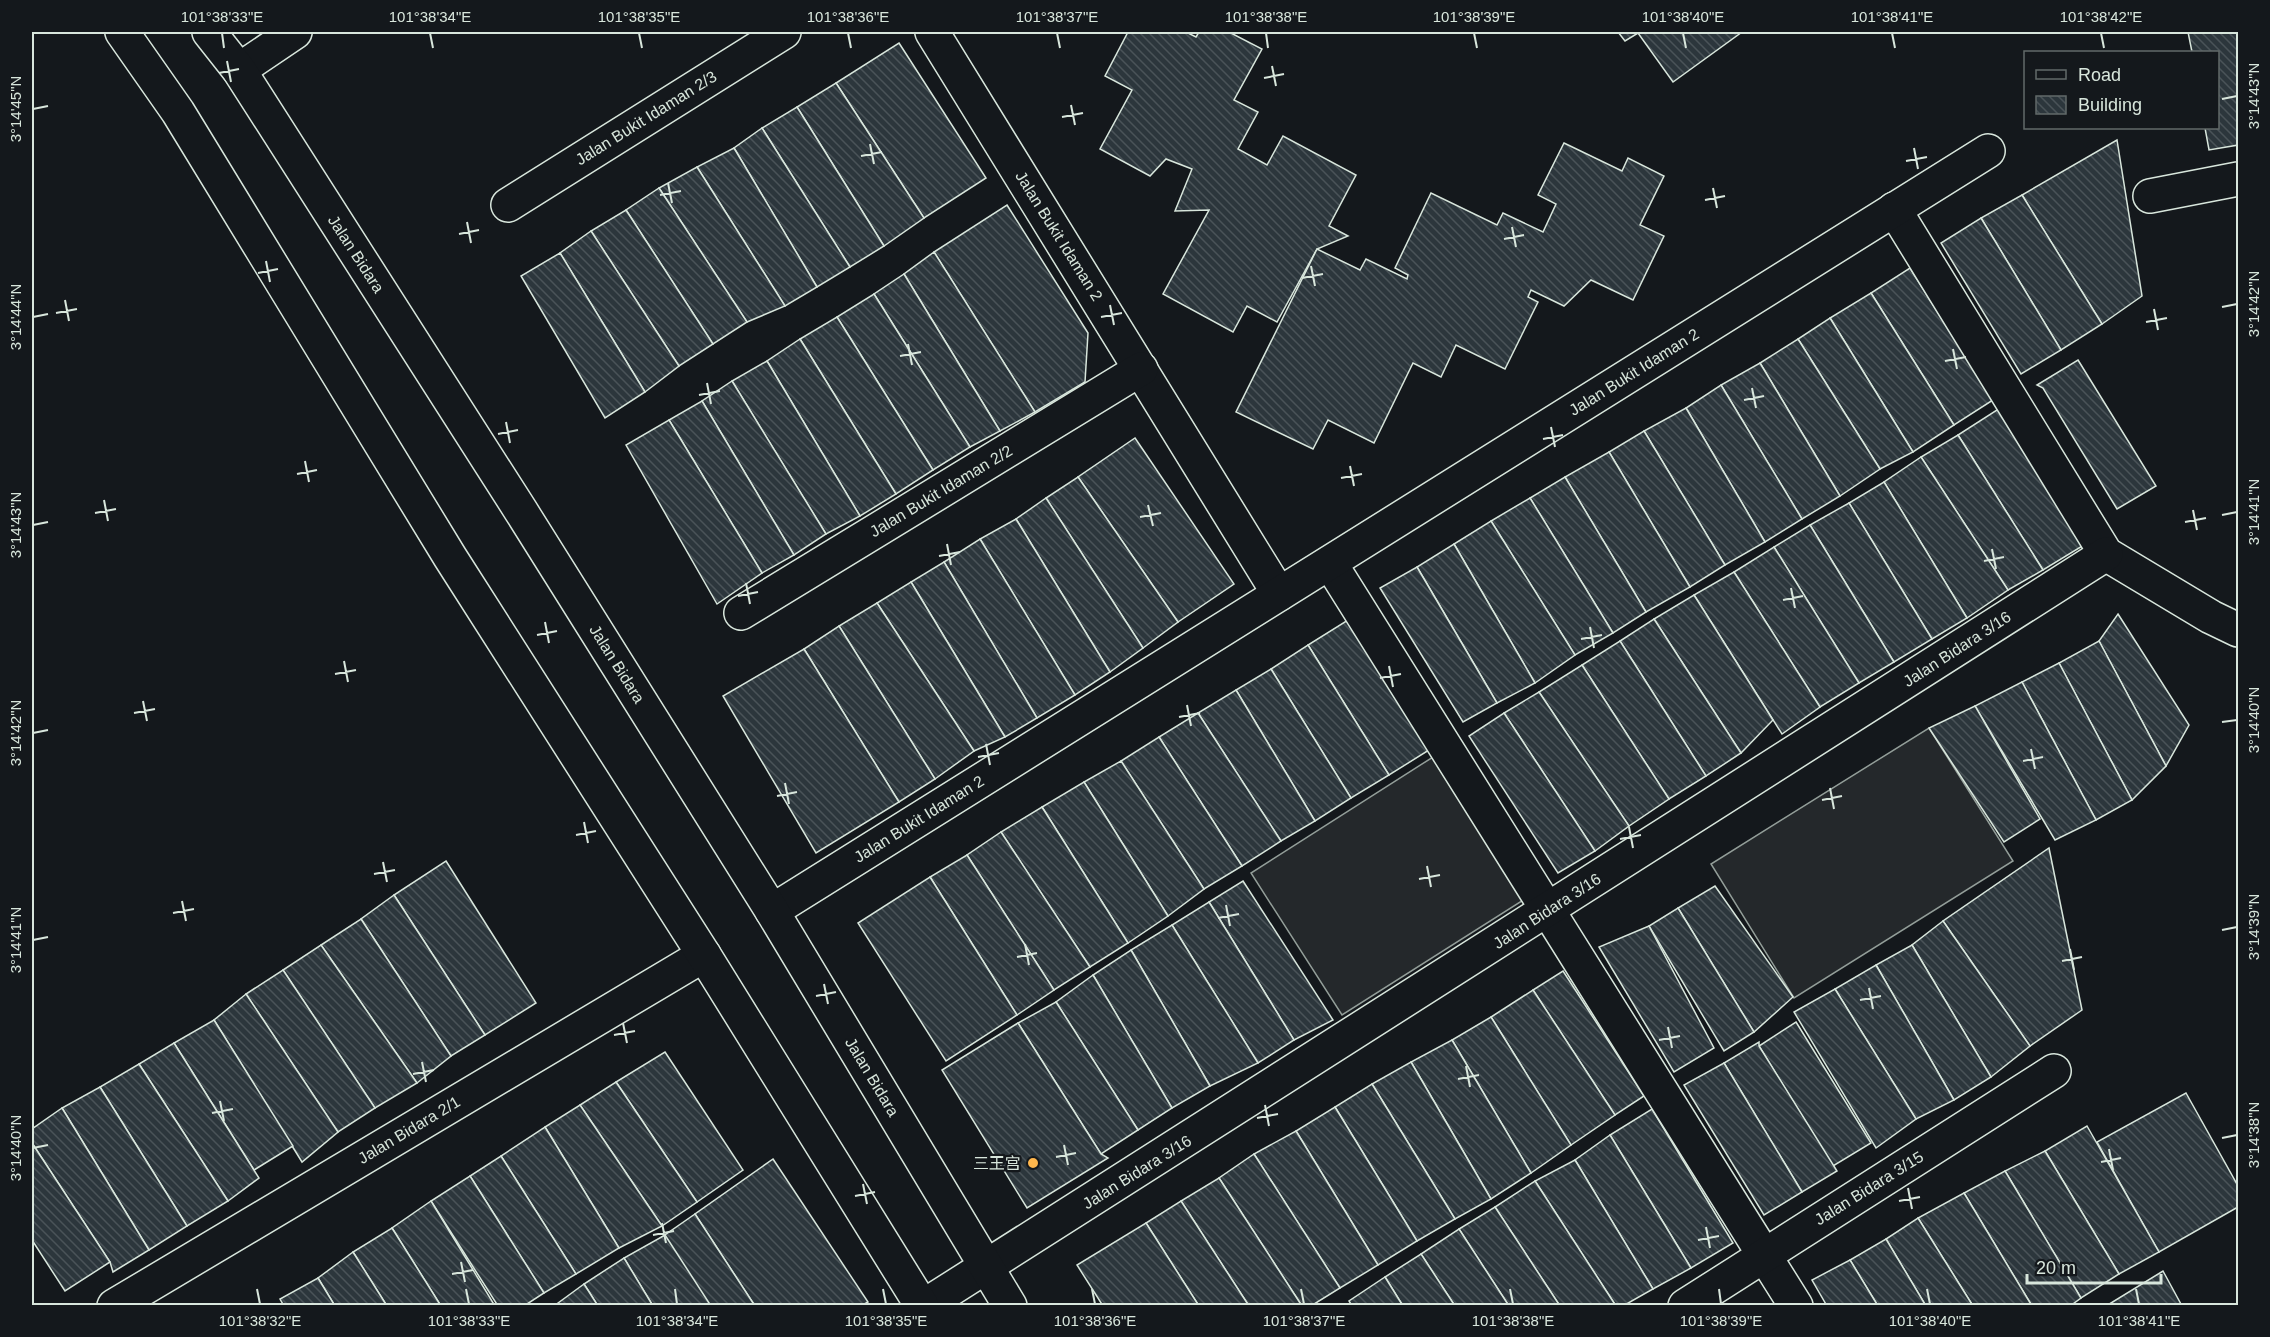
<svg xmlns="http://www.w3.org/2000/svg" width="2270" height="1337" viewBox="0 0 2270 1337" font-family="Arial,'Noto Sans SC',sans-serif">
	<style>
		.parking { fill: #24282b; stroke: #939e99; stroke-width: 1.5 }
		.building { fill: url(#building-back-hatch); stroke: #d8e6dc; stroke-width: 1.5 }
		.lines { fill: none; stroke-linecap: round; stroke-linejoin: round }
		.minor-casing { stroke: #d8e6dc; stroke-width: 36 }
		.major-casing { stroke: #d8e6dc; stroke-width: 36 }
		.minor { stroke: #14181c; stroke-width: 33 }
		.major { stroke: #14181c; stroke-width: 33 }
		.ticks { fill: none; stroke: #d8e6dc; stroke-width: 2 }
		.poi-dot { fill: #ffb74d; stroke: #14181c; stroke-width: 2 }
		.labels { text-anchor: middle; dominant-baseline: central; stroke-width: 4.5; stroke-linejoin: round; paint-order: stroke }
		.street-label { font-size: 16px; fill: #d8e6dc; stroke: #14181c }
		.poi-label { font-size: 16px; fill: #d8e6dc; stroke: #14181c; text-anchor: end }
		.neatline { fill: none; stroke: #d8e6dc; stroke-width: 2 }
		.ticks-label { font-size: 15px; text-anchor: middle; fill: #d8e6dc }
	</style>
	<defs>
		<pattern id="building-back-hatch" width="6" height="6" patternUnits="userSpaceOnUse" patternTransform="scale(1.5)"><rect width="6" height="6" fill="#2c363c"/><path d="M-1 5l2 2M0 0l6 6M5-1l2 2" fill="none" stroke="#4a5358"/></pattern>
	</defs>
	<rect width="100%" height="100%" fill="#14181c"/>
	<g class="parking">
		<polygon points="1929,728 2013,861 1794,998 1711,864"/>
		<polygon points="1433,757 1525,899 1342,1015 1251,873"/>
	</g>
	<g class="building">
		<polygon points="1128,32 1186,32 1196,37 1199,32 1229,32 1262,49 1234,100 1258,112 1238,149 1267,165 1283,136 1356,175 1329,226 1348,236 1317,249 1277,322 1247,306 1233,332 1163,294 1209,210 1175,211 1192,169 1166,159 1150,176 1100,149 1132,90 1105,76"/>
		<polygon points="1618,32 1742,32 1673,82 1638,33 1625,41"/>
		<polygon points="2188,32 2238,32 2238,145 2209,150 2205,128 2218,128 2218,52 2192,52"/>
		<polygon points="899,43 986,178 924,218 836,83"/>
		<polygon points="836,83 924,218 884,246 797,107"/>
		<polygon points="797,107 884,246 850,267 762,128"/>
		<polygon points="762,128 850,267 817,287 734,148"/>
		<polygon points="2117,140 2142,296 2102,324 2022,195"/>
		<polygon points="1564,143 1622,171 1628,158 1664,176 1640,225 1664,236 1633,300 1591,280 1564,306 1531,290 1528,297 1538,302 1505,369 1456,345 1441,377 1413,363 1374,443 1328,420 1313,449 1236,412 1317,249 1360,270 1366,259 1407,279 1408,275 1395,268 1431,193 1497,225 1503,213 1543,232 1556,204 1538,195"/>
		<polygon points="734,148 817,287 785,306 697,167"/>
		<polygon points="697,167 785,306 747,322 659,188"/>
		<polygon points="659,188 747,322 713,344 626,210"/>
		<polygon points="2022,195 2102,324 2061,350 1981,218"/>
		<polygon points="1007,205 1088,333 1085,382 1035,412 934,252"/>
		<polygon points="626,210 713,344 679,366 591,231"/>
		<polygon points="1981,218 2061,350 2021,374 1941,243"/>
		<polygon points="591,231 679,366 645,392 560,253"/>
		<polygon points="934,252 1035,412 1000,431 904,274"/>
		<polygon points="560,253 645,392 605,418 521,276"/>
		<polygon points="1910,268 1993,400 1954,425 1871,293"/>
		<polygon points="904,274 1000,431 970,447 874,294"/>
		<polygon points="1871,293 1954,425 1913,452 1830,318"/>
		<polygon points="874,294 970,447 933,470 837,317"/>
		<polygon points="837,317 933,470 896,494 800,339"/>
		<polygon points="1830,318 1913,452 1880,469 1798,339"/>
		<polygon points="800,339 896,494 860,516 767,361"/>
		<polygon points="1798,339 1880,469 1840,496 1760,363"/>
		<polygon points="2078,360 2156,486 2117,509 2043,388 2037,385"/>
		<polygon points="767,361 860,516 826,534 732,381"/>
		<polygon points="1760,363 1840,496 1802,519 1721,385"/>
		<polygon points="732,381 826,534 794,555 702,401"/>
		<polygon points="1721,385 1802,519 1765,542 1686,408"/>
		<polygon points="702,401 794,555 762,573 669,420"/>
		<polygon points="1686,408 1765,542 1725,565 1644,431"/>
		<polygon points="2000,408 2084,545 2043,570 1958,435"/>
		<polygon points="669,420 762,573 717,604 626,445"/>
		<polygon points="1644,431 1725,565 1690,587 1609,452"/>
		<polygon points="1958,435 2043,570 2008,590 1921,457"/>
		<polygon points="1135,438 1234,584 1178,622 1078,477"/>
		<polygon points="1609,452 1690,587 1646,612 1565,477"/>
		<polygon points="1921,457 2008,590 1967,618 1884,482"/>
		<polygon points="1078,477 1178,622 1143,648 1046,498"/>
		<polygon points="1565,477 1646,612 1613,633 1530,498"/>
		<polygon points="1884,482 1967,618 1932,639 1849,503"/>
		<polygon points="1046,498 1143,648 1110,672 1016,519"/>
		<polygon points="1530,498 1613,633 1575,655 1491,521"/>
		<polygon points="1849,503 1932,639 1894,662 1810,525"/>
		<polygon points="1016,519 1110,672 1075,695 980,539"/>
		<polygon points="1491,521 1575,655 1535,683 1454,544"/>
		<polygon points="1810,525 1894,662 1859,683 1774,547"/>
		<polygon points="980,539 1075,695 1037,718 944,562"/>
		<polygon points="1454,544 1535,683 1497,703 1417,567"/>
		<polygon points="1774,547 1859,683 1820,707 1734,572"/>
		<polygon points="944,562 1037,718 1005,737 911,582"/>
		<polygon points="1417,567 1497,703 1463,722 1380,588"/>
		<polygon points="1734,572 1820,707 1782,734 1694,595"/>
		<polygon points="911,582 1005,737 974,751 877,603"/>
		<polygon points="1694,595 1773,720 1741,753 1654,619"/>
		<polygon points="877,603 974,751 935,779 839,626"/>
		<polygon points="2118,614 2189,725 2166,766 2099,641"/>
		<polygon points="1654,619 1741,753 1706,776 1620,641"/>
		<polygon points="1348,620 1429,750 1389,775 1308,645"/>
		<polygon points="839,626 935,779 899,802 804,649"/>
		<polygon points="1620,641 1706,776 1669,799 1582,665"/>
		<polygon points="2099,641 2166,766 2132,800 2059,663"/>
		<polygon points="1308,645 1389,775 1351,798 1271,669"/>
		<polygon points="804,649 899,802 816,853 723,696"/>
		<polygon points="2059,663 2132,800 2096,820 2022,682"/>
		<polygon points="1582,665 1669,799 1629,826 1539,692"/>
		<polygon points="1271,669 1351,798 1315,821 1236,690"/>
		<polygon points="2022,682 2096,820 2055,840 1975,706"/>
		<polygon points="1236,690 1315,821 1281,841 1198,713"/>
		<polygon points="1539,692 1629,826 1595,851 1504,713"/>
		<polygon points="1975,706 2040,819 2004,842 1929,728"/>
		<polygon points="1198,713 1281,841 1242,866 1159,737"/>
		<polygon points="1504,713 1595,851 1558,873 1469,736"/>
		<polygon points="1159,737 1242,866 1204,889 1121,761"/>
		<polygon points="1121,761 1204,889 1168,916 1084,782"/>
		<polygon points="1084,782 1168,916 1128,943 1042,807"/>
		<polygon points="1042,807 1128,943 1090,967 1001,832"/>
		<polygon points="1001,832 1090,967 1054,990 967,855"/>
		<polygon points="2049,848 2082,1010 2030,1046 1943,921"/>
		<polygon points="967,855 1054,990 1017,1015 930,877"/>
		<polygon points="446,861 536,1003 485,1035 394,895"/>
		<polygon points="930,877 1017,1015 946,1061 858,923"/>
		<polygon points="1243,881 1333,1020 1294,1040 1209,902"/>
		<polygon points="1715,886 1793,997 1754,1032 1678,908"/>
		<polygon points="394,895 485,1035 451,1056 361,919"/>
		<polygon points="1209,902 1294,1040 1258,1063 1172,925"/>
		<polygon points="1678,908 1754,1032 1724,1051 1649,926"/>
		<polygon points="361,919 451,1056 417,1083 321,945"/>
		<polygon points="1943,921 2030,1046 1991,1077 1912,945"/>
		<polygon points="1172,925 1258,1063 1210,1086 1131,950"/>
		<polygon points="1649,926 1714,1048 1674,1072 1599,947"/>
		<polygon points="321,945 417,1083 375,1108 283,970"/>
		<polygon points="1912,945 1991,1077 1954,1100 1876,965"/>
		<polygon points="1131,950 1210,1086 1172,1108 1093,975"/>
		<polygon points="1876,965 1954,1100 1916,1119 1835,989"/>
		<polygon points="283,970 375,1108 338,1132 246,994"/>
		<polygon points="1563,971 1644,1096 1615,1115 1533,990"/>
		<polygon points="1093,975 1172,1108 1138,1130 1056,1002"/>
		<polygon points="1835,989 1916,1119 1876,1148 1794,1012"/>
		<polygon points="1533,990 1615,1115 1571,1145 1491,1017"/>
		<polygon points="246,994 338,1132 302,1162 214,1020"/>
		<polygon points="1056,1002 1138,1130 1101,1154 1018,1023"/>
		<polygon points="1491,1017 1571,1145 1531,1173 1452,1040"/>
		<polygon points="214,1020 293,1146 254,1170 174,1043"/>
		<polygon points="1796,1022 1871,1143 1833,1166 1759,1046"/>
		<polygon points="1018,1023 1101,1154 1108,1158 1027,1208 942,1070"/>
		<polygon points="1452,1040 1531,1173 1491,1199 1411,1062"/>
		<polygon points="1759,1042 1759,1046 1837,1171 1802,1192 1724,1063"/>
		<polygon points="174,1043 259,1178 228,1201 139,1064"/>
		<polygon points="665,1052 743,1170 697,1202 616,1082"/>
		<polygon points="1411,1062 1491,1199 1455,1219 1372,1084"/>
		<polygon points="1724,1063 1802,1192 1764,1215 1684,1085"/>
		<polygon points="139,1064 228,1201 187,1226 100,1087"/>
		<polygon points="616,1082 697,1202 662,1226 580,1105"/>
		<polygon points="1372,1084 1455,1219 1417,1241 1335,1107"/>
		<polygon points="100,1087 187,1226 149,1250 62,1108"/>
		<polygon points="2186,1093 2238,1186 2238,1207 2159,1252 2097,1142"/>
		<polygon points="580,1105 662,1226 619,1248 545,1127"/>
		<polygon points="1335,1107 1417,1241 1378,1265 1296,1131"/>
		<polygon points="62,1108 149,1250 113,1272 110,1262 32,1143 32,1129"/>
		<polygon points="1652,1109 1733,1243 1691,1268 1610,1135"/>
		<polygon points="2087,1126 2159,1252 2119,1274 2045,1151"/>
		<polygon points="545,1127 619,1248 576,1274 501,1156"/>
		<polygon points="1296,1131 1378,1265 1340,1288 1254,1154"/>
		<polygon points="1610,1135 1691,1268 1653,1289 1575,1160"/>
		<polygon points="32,1143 110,1262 65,1291 32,1240"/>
		<polygon points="2045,1151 2119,1274 2081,1298 2005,1171"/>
		<polygon points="1254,1154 1340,1288 1311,1306 1302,1306 1219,1178"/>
		<polygon points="501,1156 576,1274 544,1293 470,1176"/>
		<polygon points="773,1159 868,1302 861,1306 755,1306 695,1214"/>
		<polygon points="1575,1160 1653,1289 1623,1306 1616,1306 1535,1181"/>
		<polygon points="2005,1171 2081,1298 2070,1306 2032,1306 1964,1193"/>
		<polygon points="470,1176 544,1293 524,1306 498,1306 431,1201"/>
		<polygon points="1219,1178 1302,1306 1249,1306 1181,1201"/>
		<polygon points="1535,1181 1616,1306 1560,1306 1495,1207"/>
		<polygon points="1964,1193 2032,1306 1973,1306 1918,1218"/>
		<polygon points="431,1201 495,1306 441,1306 392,1228"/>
		<polygon points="1181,1201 1249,1306 1199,1306 1146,1223"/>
		<polygon points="1495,1207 1560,1306 1509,1306 1459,1229"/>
		<polygon points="695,1214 755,1306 709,1306 662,1237"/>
		<polygon points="1918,1218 1973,1306 1926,1306 1886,1239"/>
		<polygon points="1146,1223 1199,1306 1103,1306 1077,1265"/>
		<polygon points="392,1228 441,1306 387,1306 353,1252"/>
		<polygon points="1459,1229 1509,1306 1455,1306 1421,1254"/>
		<polygon points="665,1235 711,1306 653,1306 624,1258"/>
		<polygon points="1886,1239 1926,1306 1878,1306 1850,1260"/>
		<polygon points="353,1252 387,1306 335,1306 318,1278"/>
		<polygon points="1421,1254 1455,1306 1403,1306 1385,1277"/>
		<polygon points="624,1258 653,1306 598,1306 584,1284"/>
		<polygon points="1850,1260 1878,1306 1827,1306 1812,1280"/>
		<polygon points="2163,1271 2182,1306 2106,1306"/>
		<polygon points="1385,1277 1403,1306 1352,1306 1349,1301"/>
		<polygon points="318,1278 335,1306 284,1306 280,1299"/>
		<polygon points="584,1284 598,1306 554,1306"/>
	</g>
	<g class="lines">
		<g class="minor-casing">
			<g id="minor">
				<polyline points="932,32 1279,594"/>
				<polyline points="239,70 295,32"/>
				<polyline points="2150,196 2238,179"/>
				<polyline points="508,205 784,32"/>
				<polyline points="1894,209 2106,554 2211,617 2238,630"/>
				<polyline points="1330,563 1796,1306"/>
				<polyline points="741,613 1141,369"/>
				<polyline points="772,911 1988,151"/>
				<polyline points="114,1306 704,955"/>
				<polyline points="924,1306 2106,554"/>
				<polyline points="1685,1306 2054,1071"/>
			</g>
		</g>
		<g class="major-casing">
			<g id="major">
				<polyline points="122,32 178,112 450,557 704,955 922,1306"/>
				<polyline points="209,32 239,70 521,511 772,911 1010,1306"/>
			</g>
		</g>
		<use href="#minor" class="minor"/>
		<use href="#major" class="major"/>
	</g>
	<path class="ticks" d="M222,33L224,48M430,33L433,48M639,33L642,48M848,33L851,48M1057,33L1060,48M1266,33L1268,48M1474,33L1477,48M1683,33L1686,48M1892,33L1895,48M2101,33L2104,48M227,61L231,82M1272,66L1276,86M219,73L239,69M1264,78L1284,74M2222,99L2237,96M1071,105L1075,125M33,109L48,106M1062,117L1083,113M870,144L874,164M1914,148L1918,169M861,156L882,152M1906,161L1927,157M668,183L672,203M1713,188L1717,208M660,195L681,191M1705,200L1725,196M467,222L471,243M1512,227L1516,247M459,234L479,230M1504,239L1524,235M266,261L270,282M1311,266L1315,286M258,273L278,269M1302,278L1323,274M65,300L69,321M1110,305L1114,325M2222,307L2237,304M2154,309L2158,330M56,313L77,309M33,317L48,314M1101,317L1122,313M2146,322L2167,318M908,344L912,365M1953,349L1957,369M900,356L921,352M1945,361L1966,357M707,383L711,404M1752,388L1756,408M699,395L720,391M1744,400L1764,396M506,422L510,443M1551,427L1555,447M498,434L518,430M1543,439L1563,435M305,461L309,482M1350,466L1354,486M297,474L317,470M1341,478L1362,474M104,500L108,521M1148,505L1153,526M2193,510L2197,530M95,513L116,509M2222,515L2237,512M1140,517L1161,513M2185,522L2206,518M33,525L48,522M947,544L951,565M1992,549L1996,569M939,556L960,552M1984,561L2004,557M746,583L750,604M1791,588L1795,608M738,596L758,592M1783,600L1803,596M545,622L549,643M1590,627L1594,648M537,635L557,631M1581,639L1602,635M344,661L348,682M1389,666L1393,687M335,674L356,670M1380,678L1401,674M143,701L147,721M1187,705L1191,726M134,713L155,709M1179,717L1200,713M2222,722L2237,720M33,733L48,730M986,744L990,765M2031,749L2035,769M978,757L999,753M2023,761L2043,757M785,783L789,804M1830,788L1834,809M777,796L797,792M1822,800L1842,796M584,822L588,843M1629,827L1633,848M576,835L596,831M1620,839L1641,835M383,862L387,882M1427,866L1431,887M374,874L395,870M1419,879L1440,875M182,901L186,921M1226,905L1230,926M173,913L194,909M1218,918L1239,914M2222,930L2237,927M33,940L48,937M1025,944L1029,965M2070,949L2074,970M1017,957L1037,953M2062,961L2082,957M824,984L828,1004M1869,988L1873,1009M816,996L836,992M1860,1000L1881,996M623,1023L627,1043M1668,1027L1672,1048M614,1035L635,1031M1659,1040L1680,1036M422,1062L426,1082M1466,1066L1470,1087M413,1074L434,1070M1458,1079L1479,1075M220,1101L224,1121M1265,1105L1269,1126M212,1113L233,1109M1257,1118L1278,1114M2222,1138L2237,1135M1064,1145L1068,1165M33,1148L48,1145M2109,1149L2113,1170M1056,1157L1076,1153M2101,1162L2121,1158M863,1184L867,1204M1908,1188L1912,1209M855,1196L875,1192M1899,1201L1920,1197M662,1223L666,1243M1706,1227L1710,1248M653,1235L674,1231M1698,1240L1719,1236M461,1262L465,1282M452,1274L473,1270M257,1289L260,1304M466,1289L469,1304M675,1289L677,1304M883,1289L886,1304M1092,1289L1095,1304M1301,1289L1304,1304M1510,1289L1513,1304M1719,1289L1721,1304M1927,1289L1930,1304M2136,1289L2139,1304"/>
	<circle class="poi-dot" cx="1033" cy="1163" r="6"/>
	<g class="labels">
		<g class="street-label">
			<text transform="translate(646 118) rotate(-32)">Jalan Bukit Idaman 2/3</text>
			<text transform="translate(1059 236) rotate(58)">Jalan Bukit Idaman 2</text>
			<text transform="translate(356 254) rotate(57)">Jalan Bidara</text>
			<text transform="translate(1634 372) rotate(-32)">Jalan Bukit Idaman 2</text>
			<text transform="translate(941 491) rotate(-31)">Jalan Bukit Idaman 2/2</text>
			<text transform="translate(1957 649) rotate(-33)">Jalan Bidara 3/16</text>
			<text transform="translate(617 664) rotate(58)">Jalan Bidara</text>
			<text transform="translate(919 819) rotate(-32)">Jalan Bukit Idaman 2</text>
			<text transform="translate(1547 911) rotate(-33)">Jalan Bidara 3/16</text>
			<text transform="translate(872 1077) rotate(59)">Jalan Bidara</text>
			<text transform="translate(409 1130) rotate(-31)">Jalan Bidara 2/1</text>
			<text transform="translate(1137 1172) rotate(-32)">Jalan Bidara 3/16</text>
			<text transform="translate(1869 1188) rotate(-32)">Jalan Bidara 3/15</text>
		</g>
		<g class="poi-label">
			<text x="1021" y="1163">三王宫</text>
		</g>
	</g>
	<rect width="2270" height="1337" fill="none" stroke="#14181c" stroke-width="66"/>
	<rect x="2024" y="51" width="195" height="78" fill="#14181c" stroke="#626a69" stroke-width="1.5"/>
	<rect x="2036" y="70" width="30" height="9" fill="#14181c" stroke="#626a69" stroke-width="1.5"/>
	<text x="2078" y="81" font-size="18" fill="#d8e6dc">Road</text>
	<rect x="2036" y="96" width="30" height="18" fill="url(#building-back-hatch)" stroke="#626a69" stroke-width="1.5"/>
	<text x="2078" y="111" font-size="18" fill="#d8e6dc">Building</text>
	<path d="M2027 1274v9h134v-9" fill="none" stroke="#d8e6dc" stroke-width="3"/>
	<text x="2036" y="1274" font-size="18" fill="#d8e6dc" stroke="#14181c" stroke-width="4.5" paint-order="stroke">20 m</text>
	<rect x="33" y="33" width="2204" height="1271" class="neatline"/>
	<g class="ticks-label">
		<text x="222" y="22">101°38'33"E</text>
		<text x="430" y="22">101°38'34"E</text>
		<text x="639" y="22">101°38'35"E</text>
		<text x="848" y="22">101°38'36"E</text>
		<text x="1057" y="22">101°38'37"E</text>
		<text x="1266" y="22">101°38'38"E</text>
		<text x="1474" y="22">101°38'39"E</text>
		<text x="1683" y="22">101°38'40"E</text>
		<text x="1892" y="22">101°38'41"E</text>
		<text x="2101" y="22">101°38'42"E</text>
		<text transform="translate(2254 96) rotate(-90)" y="5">3°14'43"N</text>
		<text transform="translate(16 109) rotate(-90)" y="5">3°14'45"N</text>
		<text transform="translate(2254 304) rotate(-90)" y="5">3°14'42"N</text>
		<text transform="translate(16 317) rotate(-90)" y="5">3°14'44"N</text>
		<text transform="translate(2254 512) rotate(-90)" y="5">3°14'41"N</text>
		<text transform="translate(16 525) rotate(-90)" y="5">3°14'43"N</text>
		<text transform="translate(2254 720) rotate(-90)" y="5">3°14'40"N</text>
		<text transform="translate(16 733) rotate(-90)" y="5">3°14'42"N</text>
		<text transform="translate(2254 927) rotate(-90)" y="5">3°14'39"N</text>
		<text transform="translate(16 940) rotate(-90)" y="5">3°14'41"N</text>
		<text transform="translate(2254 1135) rotate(-90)" y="5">3°14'38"N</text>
		<text transform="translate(16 1148) rotate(-90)" y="5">3°14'40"N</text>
		<text x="260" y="1326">101°38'32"E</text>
		<text x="469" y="1326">101°38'33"E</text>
		<text x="677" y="1326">101°38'34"E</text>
		<text x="886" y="1326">101°38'35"E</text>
		<text x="1095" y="1326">101°38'36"E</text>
		<text x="1304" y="1326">101°38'37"E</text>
		<text x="1513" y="1326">101°38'38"E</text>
		<text x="1721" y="1326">101°38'39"E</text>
		<text x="1930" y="1326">101°38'40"E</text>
		<text x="2139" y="1326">101°38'41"E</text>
	</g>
</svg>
